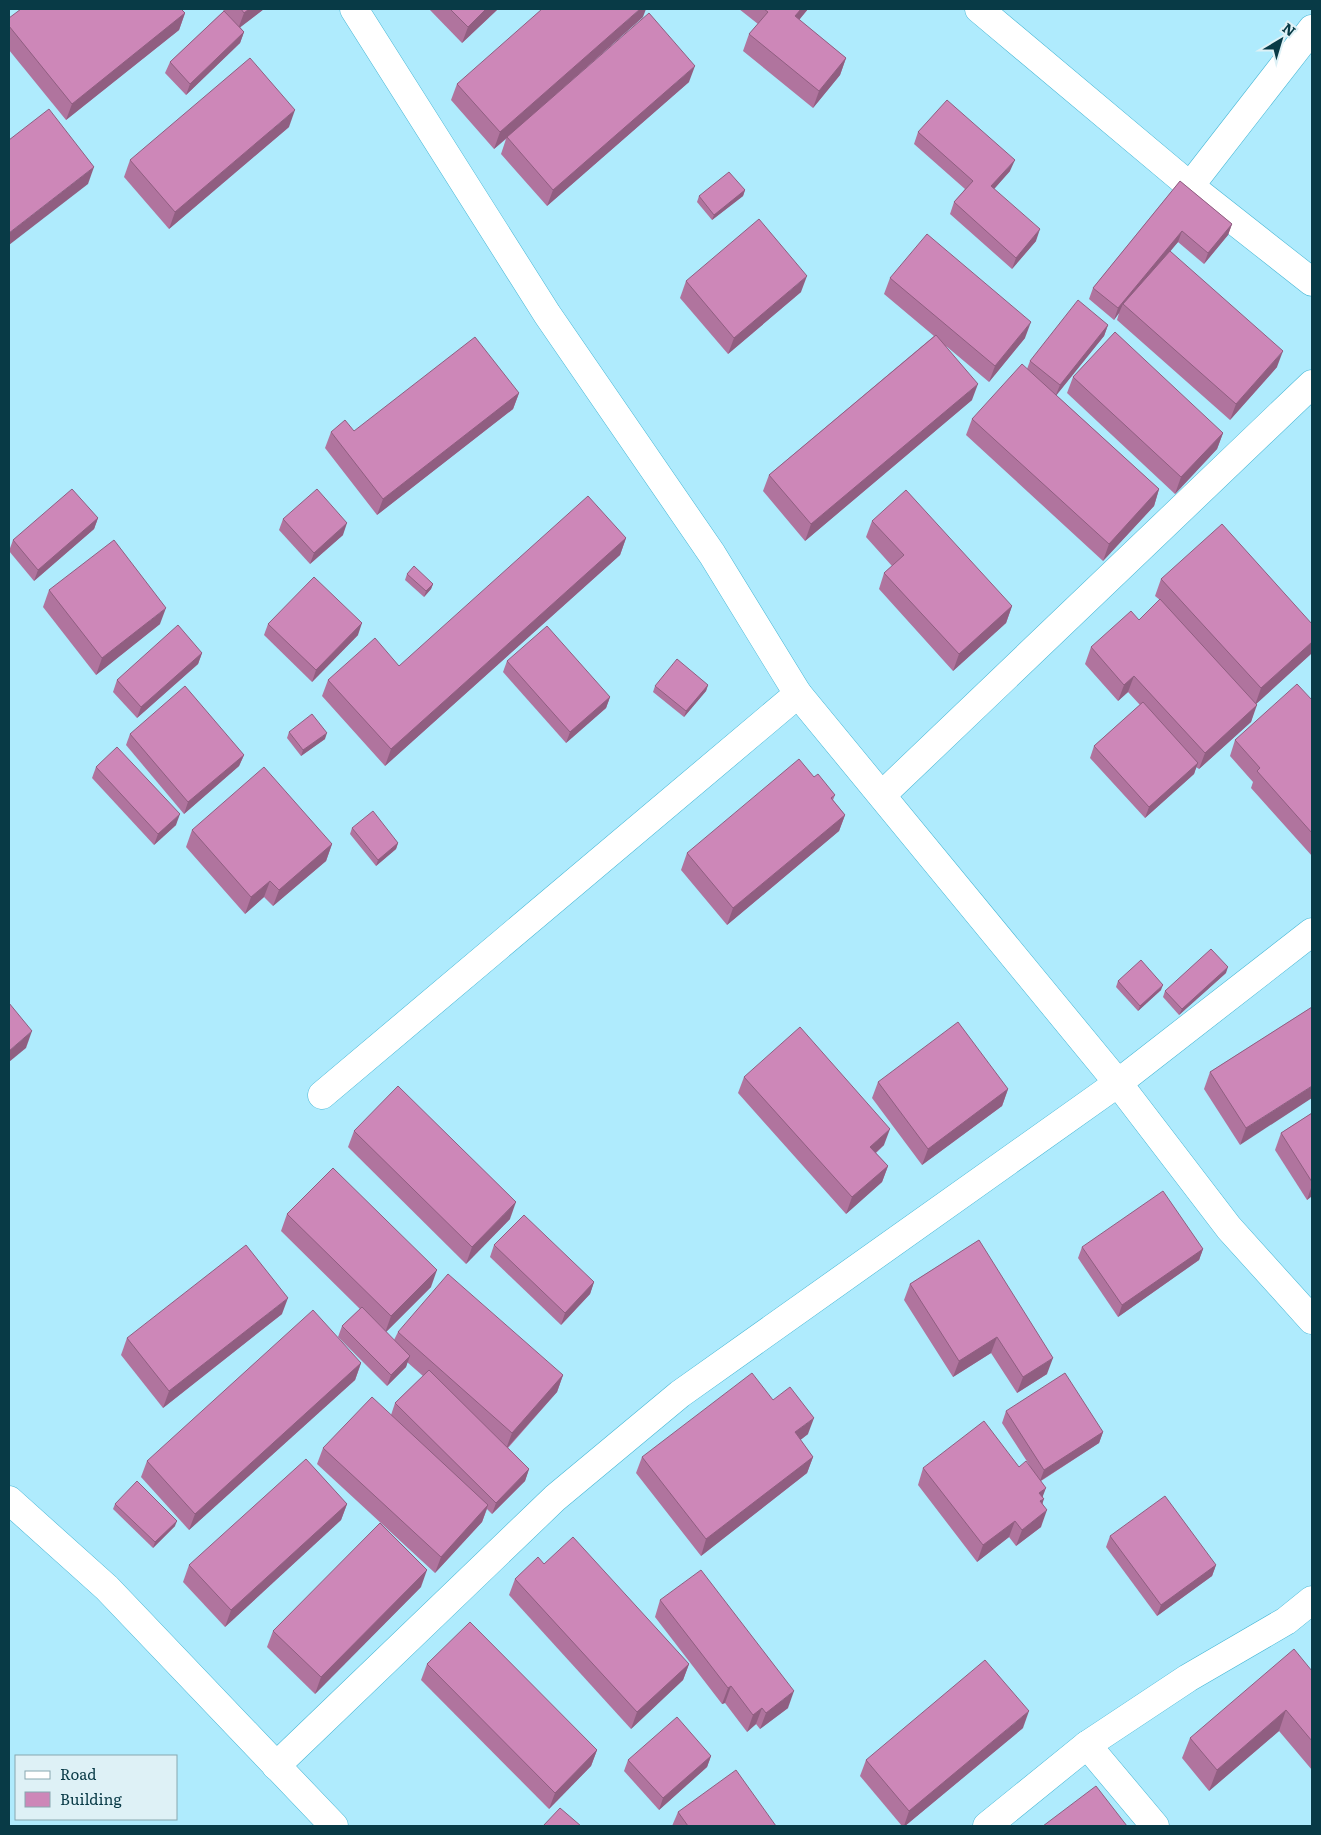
<svg xmlns="http://www.w3.org/2000/svg" width="1321" height="1835" viewBox="0 0 1321 1835" font-family="Literata,serif">
	<style>
		.lines { fill: none; stroke-linecap: round; stroke-linejoin: round }
		.street-casing { stroke: #47b7d5; stroke-width: 29 }
		.street { stroke: #fff; stroke-width: 28 }
		.wall { fill: #b0749e }
		.shaded-wall { fill: #905e81 }
		.building { fill: #cd87b8; stroke: #905e81 }
	</style>
	<rect width="100%" height="100%" fill="#afebfd"/>
	<g class="lines">
		<g class="street-casing">
			<g id="street">
				<polyline points="979,9 1190,186 1312,282"/>
				<polyline points="1190,186 1312,29"/>
				<polyline points="798,694 1118,1083 1229,1228 1312,1320"/>
				<polyline points="882,795 1312,384"/>
				<polyline points="322,1095 798,694 712,554 547,314 354,9"/>
				<polyline points="9,1500 107,1588 334,1826"/>
				<polyline points="1087,1745 1155,1826"/>
				<polyline points="276,1766 555,1498 680,1394 1118,1083 1312,932"/>
				<polyline points="987,1826 1087,1745 1188,1678 1286,1621 1312,1600"/>
			</g>
		</g>
		<use href="#street" class="street"/>
	</g>
	<g class="wall">
		<polygon points="222,9 264,9 240,27 244,32 240,43 186,95 165,73 170,62 224,11"/>
		<polygon points="429,9 498,9 462,43"/>
		<polygon points="739,9 808,9 799,20 846,58 840,75 813,108 743,51 749,34 758,24"/>
		<polygon points="185,13 179,30 66,120 9,50 9,18"/>
		<polygon points="643,17 557,94 689,82 547,206 501,154 506,139 494,149 451,100 457,84"/>
		<polygon points="289,127 169,229 124,177 130,160"/>
		<polygon points="918,132 1010,171 994,189 1036,241 1012,269 950,214 954,202 965,189 914,144"/>
		<polygon points="1180,181 1232,224 1228,235 1204,264 1178,242 1170,251 1277,367 1230,420 1117,320 1119,313 1114,320 1089,299 1093,288"/>
		<polygon points="745,190 743,196 712,220 697,202 699,196"/>
		<polygon points="890,278 1025,338 989,382 946,346 972,400 805,541 763,491 769,475 934,336 884,294"/>
		<polygon points="686,281 801,292 728,354 680,298"/>
		<polygon points="1108,325 1104,336 1056,395 1159,489 1154,506 1103,561 966,435 972,419 1027,369 1030,361"/>
		<polygon points="1073,377 1223,433 1217,449 1175,494 1067,393"/>
		<polygon points="519,393 513,409 377,515 325,448 331,432 354,431"/>
		<polygon points="98,518 94,529 34,581 9,551 13,540"/>
		<polygon points="283,519 343,535 310,564 279,530"/>
		<polygon points="872,521 1012,606 1006,623 953,671 879,589 884,573 892,566 866,537"/>
		<polygon points="626,538 620,555 385,766 322,696 328,680 399,666"/>
		<polygon points="407,574 433,584 431,589 424,597 405,580"/>
		<polygon points="1161,579 1312,624 1312,653 1256,704 1251,722 1199,769 1196,767 1194,774 1145,818 1090,758 1094,746 1140,705 1128,692 1118,701 1085,664 1091,647 1139,620 1160,600 1155,596"/>
		<polygon points="49,590 160,624 96,675 43,607"/>
		<polygon points="268,624 358,635 312,682 264,635"/>
		<polygon points="202,653 198,664 137,718 113,692 117,680"/>
		<polygon points="507,661 610,697 606,708 566,743 503,672"/>
		<polygon points="708,685 706,691 684,717 653,692 655,686"/>
		<polygon points="1312,700 1312,856 1251,788 1253,782 1230,756 1235,740"/>
		<polygon points="289,732 325,739 301,756 287,738"/>
		<polygon points="130,734 244,755 239,766 184,814 126,745"/>
		<polygon points="96,767 176,825 154,845 92,778"/>
		<polygon points="814,777 835,795 833,800 845,815 839,831 727,925 681,870 687,853"/>
		<polygon points="352,828 398,843 396,849 376,866 350,834"/>
		<polygon points="192,830 332,844 326,861 273,906 264,897 245,914 186,847"/>
		<polygon points="1226,973 1179,1015 1163,997 1165,991"/>
		<polygon points="1118,981 1161,990 1138,1011 1116,987"/>
		<polygon points="1312,1007 1240,1145 1204,1089 1210,1072"/>
		<polygon points="744,1077 884,1145 876,1153 888,1166 882,1182 846,1214 738,1093"/>
		<polygon points="878,1082 1008,1089 1002,1106 922,1165 872,1098"/>
		<polygon points="1312,1113 1312,1196 1307,1200 1275,1150 1281,1133"/>
		<polygon points="354,1131 510,1219 466,1264 348,1147"/>
		<polygon points="287,1214 431,1287 386,1332 394,1340 398,1332 563,1375 557,1392 508,1448 529,1469 525,1481 492,1514 487,1509 482,1522 435,1573 317,1464 323,1448 391,1415 395,1403 423,1376 407,1362 406,1367 387,1386 338,1337 342,1326 360,1309 281,1231"/>
		<polygon points="979,1240 1047,1374 1017,1393 991,1353 953,1377 904,1300 910,1284"/>
		<polygon points="494,1245 594,1282 590,1294 561,1325 490,1257"/>
		<polygon points="1082,1247 1203,1249 1199,1260 1118,1317 1078,1258"/>
		<polygon points="282,1314 163,1408 121,1355 127,1338"/>
		<polygon points="361,1363 355,1380 189,1530 141,1477 147,1461"/>
		<polygon points="773,1400 808,1434 800,1440 813,1457 807,1473 701,1556 636,1473 642,1457"/>
		<polygon points="1006,1411 1103,1432 1099,1443 1041,1481 1043,1497 1041,1527 1016,1546 1009,1537 977,1562 918,1485 923,1468 1030,1466 1002,1423"/>
		<polygon points="115,1504 175,1526 153,1548 113,1509"/>
		<polygon points="347,1504 341,1520 225,1627 183,1582 189,1565"/>
		<polygon points="1110,1536 1216,1565 1212,1576 1157,1616 1106,1547"/>
		<polygon points="515,1579 689,1664 683,1680 631,1729 509,1595"/>
		<polygon points="421,1587 315,1694 267,1647 273,1631"/>
		<polygon points="660,1600 788,1708 760,1729 756,1724 747,1732 725,1703 722,1704 655,1617"/>
		<polygon points="427,1664 597,1750 591,1766 549,1809 421,1680"/>
		<polygon points="1312,1671 1312,1770 1279,1731 1209,1791 1182,1758 1190,1738"/>
		<polygon points="1023,1728 905,1826 902,1826 860,1776 866,1760"/>
		<polygon points="711,1756 707,1767 659,1810 624,1771 628,1760"/>
		<polygon points="678,1812 776,1826 672,1826"/>
	</g>
	<g class="shaded-wall">
		<polygon points="249,9 264,9 238,29 244,13"/>
		<polygon points="486,9 498,9 462,43 468,27"/>
		<polygon points="640,9 646,9 643,17 494,149 500,132"/>
		<polygon points="801,9 808,9 789,32 795,16"/>
		<polygon points="185,13 179,30 66,120 72,104"/>
		<polygon points="244,32 240,43 186,95 190,84"/>
		<polygon points="846,58 840,75 813,108 819,91"/>
		<polygon points="695,66 689,82 547,206 553,190"/>
		<polygon points="295,110 289,127 169,229 175,212"/>
		<polygon points="1015,160 1010,171 987,197 991,186"/>
		<polygon points="94,167 88,184 9,245 9,233"/>
		<polygon points="745,190 743,196 712,220 714,215"/>
		<polygon points="1232,224 1228,235 1204,264 1208,253"/>
		<polygon points="1040,229 1036,241 1012,269 1016,258"/>
		<polygon points="1182,231 1178,242 1125,306 1123,304 1119,313 1114,320 1118,308"/>
		<polygon points="807,276 801,292 728,354 734,338"/>
		<polygon points="1031,322 1025,338 989,382 995,366"/>
		<polygon points="1108,325 1104,336 1055,397 1060,385"/>
		<polygon points="1283,351 1277,367 1230,420 1236,404"/>
		<polygon points="978,384 972,400 805,541 811,524"/>
		<polygon points="519,393 513,409 377,515 383,499"/>
		<polygon points="1223,433 1217,449 1175,494 1181,477"/>
		<polygon points="1159,489 1154,506 1103,561 1109,544"/>
		<polygon points="98,518 94,529 34,581 38,570"/>
		<polygon points="347,523 343,535 310,564 314,553"/>
		<polygon points="626,538 620,555 385,766 391,749"/>
		<polygon points="433,584 431,589 424,597 426,591"/>
		<polygon points="1012,606 1006,623 953,671 959,654"/>
		<polygon points="166,608 160,624 96,675 102,658"/>
		<polygon points="362,623 358,635 312,682 316,670"/>
		<polygon points="1312,642 1312,653 1255,705 1261,688"/>
		<polygon points="202,653 198,664 137,718 141,707"/>
		<polygon points="1134,676 1128,692 1118,701 1124,685"/>
		<polygon points="708,685 706,691 684,717 686,711"/>
		<polygon points="610,697 606,708 566,743 570,732"/>
		<polygon points="1257,705 1251,722 1199,769 1205,753"/>
		<polygon points="327,733 325,739 301,756 303,750"/>
		<polygon points="244,755 239,766 184,814 188,802"/>
		<polygon points="1198,763 1194,774 1145,818 1149,807"/>
		<polygon points="180,814 176,825 154,845 158,834"/>
		<polygon points="845,815 839,831 727,925 733,908"/>
		<polygon points="398,843 396,849 376,866 378,860"/>
		<polygon points="332,844 326,861 273,906 279,890"/>
		<polygon points="270,881 264,897 245,914 251,897"/>
		<polygon points="1228,967 1226,973 1179,1015 1182,1009"/>
		<polygon points="1163,985 1161,990 1138,1011 1140,1006"/>
		<polygon points="32,1031 26,1048 9,1062 9,1051"/>
		<polygon points="1312,1086 1312,1098 1240,1145 1246,1128"/>
		<polygon points="1008,1089 1002,1106 922,1165 928,1149"/>
		<polygon points="890,1129 884,1145 864,1163 870,1147"/>
		<polygon points="888,1166 882,1182 846,1214 852,1197"/>
		<polygon points="1312,1185 1312,1196 1307,1200"/>
		<polygon points="516,1202 510,1219 466,1264 472,1247"/>
		<polygon points="1203,1249 1199,1260 1118,1317 1122,1305"/>
		<polygon points="437,1270 431,1287 385,1333 391,1316"/>
		<polygon points="594,1282 590,1294 561,1325 565,1313"/>
		<polygon points="288,1298 282,1314 163,1408 169,1391"/>
		<polygon points="997,1337 991,1353 953,1377 959,1361"/>
		<polygon points="410,1356 406,1367 387,1386 391,1375"/>
		<polygon points="1053,1358 1047,1374 1017,1393 1023,1377"/>
		<polygon points="361,1363 355,1380 189,1530 195,1514"/>
		<polygon points="563,1375 557,1392 506,1449 512,1433"/>
		<polygon points="814,1418 808,1434 789,1449 795,1432"/>
		<polygon points="1103,1432 1099,1443 1040,1481 1044,1470"/>
		<polygon points="813,1457 807,1473 701,1556 706,1539"/>
		<polygon points="529,1469 525,1481 492,1514 496,1503"/>
		<polygon points="1046,1488 1041,1501 1044,1499 1038,1515 1039,1493"/>
		<polygon points="347,1504 341,1520 225,1627 231,1610"/>
		<polygon points="488,1505 482,1522 435,1573 441,1557"/>
		<polygon points="1047,1510 1041,1527 1016,1546 1022,1530"/>
		<polygon points="177,1521 175,1526 153,1548 155,1542"/>
		<polygon points="1015,1521 1009,1537 977,1562 983,1545"/>
		<polygon points="1216,1565 1212,1576 1157,1616 1161,1605"/>
		<polygon points="427,1570 421,1587 315,1694 321,1677"/>
		<polygon points="689,1664 683,1680 631,1729 637,1712"/>
		<polygon points="731,1686 725,1703 722,1704 728,1688"/>
		<polygon points="794,1691 788,1708 760,1729 766,1713"/>
		<polygon points="762,1708 756,1724 747,1732 753,1715"/>
		<polygon points="1286,1710 1279,1731 1209,1791 1217,1770"/>
		<polygon points="1029,1711 1023,1728 905,1826 904,1826 909,1811"/>
		<polygon points="597,1750 591,1766 549,1809 555,1793"/>
		<polygon points="711,1756 707,1767 659,1810 663,1798"/>
	</g>
	<g class="building">
		<polygon points="21,9 181,9 185,13 72,104 9,26 9,18"/>
		<polygon points="241,9 249,9 244,13"/>
		<polygon points="450,9 486,9 468,27"/>
		<polygon points="542,9 640,9 500,132 457,84"/>
		<polygon points="764,9 801,9 795,16 846,58 819,91 749,34 768,12"/>
		<polygon points="224,11 244,32 190,84 170,62"/>
		<polygon points="649,13 695,66 553,190 507,137"/>
		<polygon points="250,58 295,110 175,212 130,160"/>
		<polygon points="947,100 1015,160 991,186 1040,229 1016,258 954,202 973,181 918,132"/>
		<polygon points="49,109 94,167 9,233 9,140"/>
		<polygon points="729,172 745,190 714,215 699,196"/>
		<polygon points="1180,181 1232,224 1208,253 1182,231 1118,308 1093,288"/>
		<polygon points="759,219 807,276 734,338 686,281"/>
		<polygon points="927,234 1031,322 995,366 890,278"/>
		<polygon points="1170,251 1283,351 1236,404 1123,304"/>
		<polygon points="1078,300 1108,325 1060,385 1030,361"/>
		<polygon points="1115,332 1223,433 1181,477 1073,377"/>
		<polygon points="936,335 978,384 811,524 769,475"/>
		<polygon points="475,337 519,393 383,499 331,432 345,420 354,431"/>
		<polygon points="1022,364 1159,489 1109,544 972,419"/>
		<polygon points="72,489 98,518 38,570 13,540"/>
		<polygon points="317,489 347,523 314,553 283,519"/>
		<polygon points="906,490 1012,606 959,654 884,573 904,555 872,521"/>
		<polygon points="588,496 626,538 391,749 328,680 375,638 399,666"/>
		<polygon points="1222,524 1312,624 1312,642 1261,688 1161,579"/>
		<polygon points="114,540 166,608 102,658 49,590"/>
		<polygon points="414,566 433,584 426,591 407,574"/>
		<polygon points="314,577 362,623 316,670 268,624"/>
		<polygon points="1160,599 1257,705 1205,753 1134,676 1124,685 1091,647 1131,611 1139,620"/>
		<polygon points="178,625 202,653 141,707 117,680"/>
		<polygon points="547,626 610,697 570,732 507,661"/>
		<polygon points="677,659 708,685 686,711 655,686"/>
		<polygon points="1297,684 1312,700 1312,833 1257,771 1260,768 1235,740"/>
		<polygon points="185,686 244,755 188,802 130,734"/>
		<polygon points="1143,702 1198,763 1149,807 1094,746"/>
		<polygon points="312,714 327,733 303,750 289,732"/>
		<polygon points="117,747 180,814 158,834 96,767"/>
		<polygon points="799,759 814,777 818,774 835,795 831,798 845,815 733,908 687,853"/>
		<polygon points="264,767 332,844 279,890 270,881 251,897 192,830"/>
		<polygon points="373,811 398,843 378,860 352,828"/>
		<polygon points="1211,949 1228,967 1182,1009 1165,991"/>
		<polygon points="1141,960 1163,985 1140,1006 1118,981"/>
		<polygon points="9,1003 32,1031 9,1051"/>
		<polygon points="1312,1007 1312,1086 1246,1128 1210,1072"/>
		<polygon points="958,1022 1008,1089 928,1149 878,1082"/>
		<polygon points="800,1027 890,1129 870,1147 888,1166 852,1197 744,1077"/>
		<polygon points="398,1086 516,1202 472,1247 354,1131"/>
		<polygon points="1312,1113 1312,1182 1281,1133"/>
		<polygon points="333,1168 437,1270 391,1316 287,1214"/>
		<polygon points="1163,1191 1203,1249 1122,1305 1082,1247"/>
		<polygon points="524,1215 594,1282 565,1313 494,1245"/>
		<polygon points="979,1240 1053,1358 1023,1377 997,1337 959,1361 910,1284"/>
		<polygon points="246,1245 288,1298 169,1391 127,1338"/>
		<polygon points="448,1274 563,1375 512,1433 398,1332"/>
		<polygon points="362,1307 410,1356 391,1375 342,1326"/>
		<polygon points="313,1310 361,1363 195,1514 147,1461"/>
		<polygon points="429,1370 529,1469 496,1503 395,1403"/>
		<polygon points="752,1373 773,1400 790,1387 814,1418 795,1432 813,1457 706,1539 642,1457"/>
		<polygon points="1065,1373 1103,1432 1044,1470 1006,1411"/>
		<polygon points="372,1397 488,1505 441,1557 323,1448"/>
		<polygon points="984,1421 1019,1467 1026,1461 1046,1488 1039,1493 1044,1499 1040,1501 1047,1510 1022,1530 1015,1521 983,1545 923,1468"/>
		<polygon points="306,1459 347,1504 231,1610 189,1565"/>
		<polygon points="137,1481 177,1521 155,1542 115,1504"/>
		<polygon points="1165,1496 1216,1565 1161,1605 1110,1536"/>
		<polygon points="380,1523 427,1570 321,1677 273,1631"/>
		<polygon points="573,1537 689,1664 637,1712 515,1579 538,1557 544,1564"/>
		<polygon points="701,1570 794,1691 766,1713 762,1708 753,1715 731,1686 728,1688 660,1600"/>
		<polygon points="470,1622 597,1750 555,1793 427,1664"/>
		<polygon points="1294,1649 1312,1671 1312,1741 1286,1710 1217,1770 1190,1738"/>
		<polygon points="985,1660 1029,1711 909,1811 866,1760"/>
		<polygon points="677,1717 711,1756 663,1798 628,1760"/>
		<polygon points="736,1770 776,1826 688,1826 678,1812"/>
		<polygon points="1096,1786 1127,1826 1043,1826"/>
		<polygon points="560,1808 581,1826 543,1826"/>
	</g>
	<rect width="1321" height="1835" fill="none" stroke="#083a46" stroke-width="20"/>
	<rect x="15" y="1755" width="162" height="65" fill="#def1f6" stroke="#88a8b0"/>
	<rect x="25" y="1771" width="25" height="8" fill="#ffffff" stroke="#88a8b0"/>
	<text x="60" y="1780" font-size="15" fill="#083a46">Road</text>
	<rect x="25" y="1792" width="25" height="15" fill="#cd87b8" stroke="#88a8b0"/>
	<text x="60" y="1805" font-size="15" fill="#083a46">Building</text>
	<g transform="translate(1281 40) rotate(38)" stroke="#def1f6" stroke-width="4" paint-order="stroke">
	<path d="M0-4L9 19L0 12L-9 19Z" fill="#083a46"/>
	<text y="-8" font-size="14" font-weight="bold" text-anchor="middle" fill="#083a46">N</text>
	</g>
</svg>
